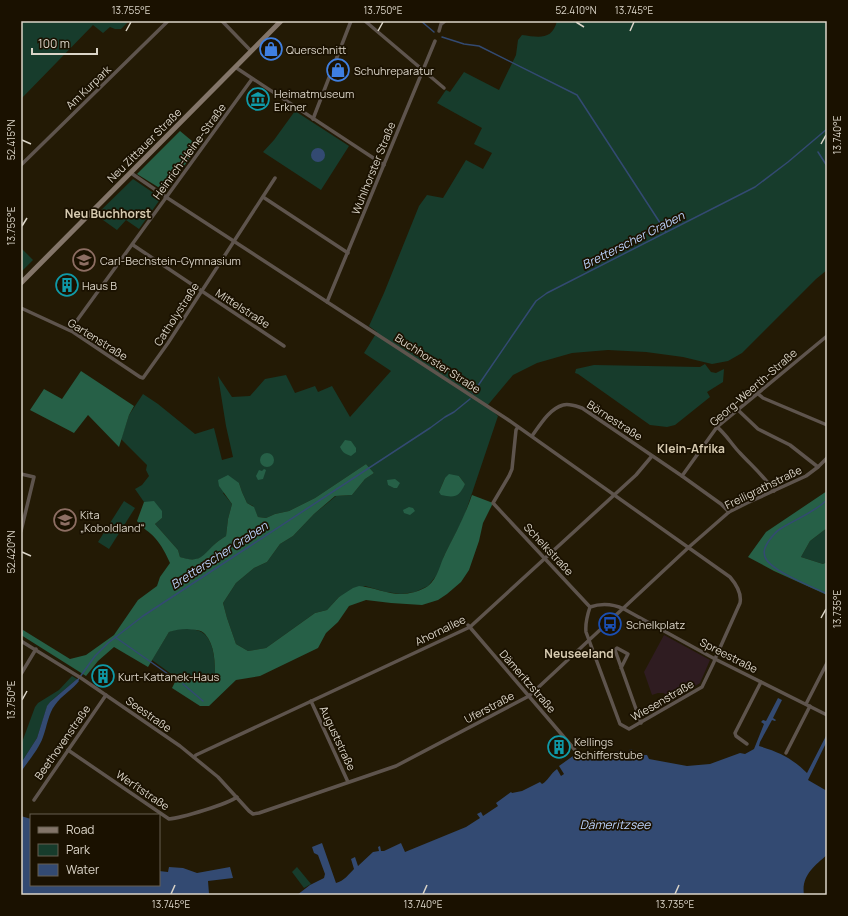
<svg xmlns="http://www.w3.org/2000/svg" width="848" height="916" viewBox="0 0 848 916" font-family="Manrope,sans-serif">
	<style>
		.commercial { fill: #2f1c21 }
		.green { fill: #173c2c; fill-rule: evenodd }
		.forest { fill: #266047 }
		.water { fill: #334a72 }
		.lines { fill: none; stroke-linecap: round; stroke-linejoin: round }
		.stream { stroke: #334a72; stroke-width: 1.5 }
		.street { stroke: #5e544d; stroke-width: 3.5 }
		.secondary { stroke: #837569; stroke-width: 5 }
		.ticks { fill: none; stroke: #dbd5c8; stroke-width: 1.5 }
		.labels { text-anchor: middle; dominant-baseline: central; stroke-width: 3.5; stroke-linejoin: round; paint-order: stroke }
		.poi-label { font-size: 11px; fill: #dbd5c8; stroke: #1a1100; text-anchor: start }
		.street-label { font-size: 11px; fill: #dbd5c8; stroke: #1a1100 }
		.neighbourhood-label { font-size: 12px; font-weight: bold; fill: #d6cab0; stroke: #1a1100 }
		.water-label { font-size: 12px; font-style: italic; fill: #bcd3fc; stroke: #1a1100 }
		.neatline { fill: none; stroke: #dbd5c8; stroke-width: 1.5 }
		.ticks-label { font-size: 10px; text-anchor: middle; fill: #dbd5c8 }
	</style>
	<rect width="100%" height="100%" fill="#231a05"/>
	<polygon class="commercial" points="664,635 710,660 700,683 670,702 664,693 658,693 652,695 644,672"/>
	<g class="green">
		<polygon points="21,21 129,21 121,29 115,29 110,27 103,33 93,25 21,99"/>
		<path d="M557,21H827V270L816,279L742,353L728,361L712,364L683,357L646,352L608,350L572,353L537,363L513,375L487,406L498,416L464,517L444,556L442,565L436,576L428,586L415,592L401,594L386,592L365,586L339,597L327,610L315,613L266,648L248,651L236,644L227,618L223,603L236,583L254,568L267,562L280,544L293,536L314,514L336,496L352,495L365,479L374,473L366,464L315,498L289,511L275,514L266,518L258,517L253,506L247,503L242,492L239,483L223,493L232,504L228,519L226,536C223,538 219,540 216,543C202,556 201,564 180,557L178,550L155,524L162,518L161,511L154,502H144L135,489L142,485L149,476L146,470L147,465L121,439L129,415L143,394L158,404L195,434L214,428L222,460L233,457L226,426L218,376L232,397L250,396L265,379L286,375L295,393L315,386L318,392L332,386L350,417L391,371L364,353L377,332L369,326L384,293L419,206L427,195L443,198L466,160L483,169L492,153L474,144L482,128L437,103L446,90L450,92L464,72L499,90L516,55L518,40L522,35C538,37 552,41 557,21ZM459,476L465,484L439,492L445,478Z"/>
		<polygon points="295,111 349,146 321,190 263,152 274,140"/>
		<polygon points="133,179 161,198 139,229 126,220 117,230 96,215"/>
		<polygon points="21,248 33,260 21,272"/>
		<polygon points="705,364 711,372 716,373 724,369 723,382 707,392 710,397 675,425 667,427 650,425 578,374 575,373 576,369 594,365 700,367"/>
		<polygon points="124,501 135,508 109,549 98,542"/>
		<polygon points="827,528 827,562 823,564 801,557 810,541"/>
		<path d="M177,629C183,629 191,628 196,630C215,634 215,662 215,677L196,681L177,678L152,660L169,632Z"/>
		<polygon points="72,676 77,679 50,702 47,707 37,738 21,763 21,745 35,707 38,703 59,690"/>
		<polygon points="297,867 311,884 304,888 292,872"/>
	</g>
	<g class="forest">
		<polygon points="180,131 198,146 166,192 137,174"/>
		<polygon points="81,371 134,406 129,415 119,447 88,415 74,433 30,410 44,389 62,399"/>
		<path d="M345,440L351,441L356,448V452L351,456C345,454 343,453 340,447Z"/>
		<circle cx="267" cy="460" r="7"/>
		<path d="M366,464L374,473L365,479L352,495L335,496L314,514L293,536L280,544L267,562L254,568L236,583L223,603L227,618L236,644L248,651L266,648L315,613L327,610L339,597L353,588L359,586C373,587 387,594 401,594C409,594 421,591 428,586C438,578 440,564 445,554C455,534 465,516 472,495L493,503L483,523L479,541L469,570L461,582L447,594L438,600L422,605L391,603L366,600L349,606L338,622L326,633L318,648L260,676L236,680L209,706H200L172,688L177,678L196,681L215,677C215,663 215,645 205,634C201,629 193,630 187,629C180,629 175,630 169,632L148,667L114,647L98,661L86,676L21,635L23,630L70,659L86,655L114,635L138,600L157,586L160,577L170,563C166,554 162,546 155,538C150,532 142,528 137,521L144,502L154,501L162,511V518L155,524L178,550L180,557C201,564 202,555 216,543C219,540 223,538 226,536L228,519L232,504L219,486L218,480L228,475L239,483L242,492L247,503L254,507L258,517L266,518L275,514L289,511L315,498Z"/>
		<polygon points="264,469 266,470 263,479 258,480 256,476 259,470 262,471"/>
		<path d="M449,474L459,476L465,484C459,497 455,498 441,495L439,492L445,478Z"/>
		<polygon points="395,479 400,483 397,488 394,488 388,485 387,480"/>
		<polygon points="827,491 827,528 810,541 801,557 823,564 827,562 827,595 774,571 748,557 766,532"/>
		<polygon points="409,507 413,508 415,511 410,515 404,513 403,510"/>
	</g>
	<g class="water">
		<circle cx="318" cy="155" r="7"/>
		<path d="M77,679L79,681C72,690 62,695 55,705C48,714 47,727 43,737C39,749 28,761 21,772V763L37,738L47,706L50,702Z"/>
		<path d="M778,698L782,700L773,718L776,720L775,721L772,720L760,742L759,746C779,752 792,758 807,773L827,734V741L808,780L827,791V855C814,866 801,876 804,895H297L310,885L324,878L325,874L318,855L314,853L312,847L322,843L336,883C344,881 349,874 354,869L351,859L355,857L358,866L373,852L379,851L378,847L380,846L381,851H384L401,843L405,852L466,827L480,818L477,814L481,812L483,816L498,806L496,803L511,792L512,793L522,791L540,782L542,784C548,781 550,774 557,769L561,776L564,774L559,766L573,756L624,751L625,753H629V750L632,749L634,755H647L649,759L687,766L710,764L740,753L745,754L754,749L764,724L761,722L763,720L766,721Z"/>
		<polygon points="21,816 31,819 31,885 159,885 159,871 168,872 169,867 183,868 197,873 230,867 233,878 208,881 209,894 211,895 21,895"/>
	</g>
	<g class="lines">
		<g class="stream">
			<polyline points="421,21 434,32"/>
			<polyline points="442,37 464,44 479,46 577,95 666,232"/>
			<polyline points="818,152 827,166"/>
			<polyline points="473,393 536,301 547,293 755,187 788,162 827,129"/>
			<path d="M827,500C813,513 796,519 780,529C775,532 771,538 768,542C765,547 763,551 765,557C770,571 813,587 827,594"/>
			<polyline points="115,637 168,674"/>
			<polyline points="77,681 95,656 108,643 143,616 430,428 445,417 454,412 470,399"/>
			<polyline points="183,684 203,701"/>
		</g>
		<g class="street">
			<polyline points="222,21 251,51"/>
			<polyline points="365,21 444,88"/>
			<polyline points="439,31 441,24 445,21"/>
			<polyline points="235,67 384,165"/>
			<polyline points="313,119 351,21"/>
			<polyline points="21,165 168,21"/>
			<path d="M131,173L169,199L507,419L730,577C736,584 742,593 740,603L715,659L714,662L702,687L629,729L620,724L586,632C585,623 587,616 590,607C602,603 613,604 624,609L715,659L827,715"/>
			<polyline points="263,197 348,253"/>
			<polyline points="133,245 284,346"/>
			<polyline points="327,302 435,41"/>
			<polyline points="21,308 73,332 140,377 143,378 168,343 275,178"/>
			<path d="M70,330C131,247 191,163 252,79"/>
			<polyline points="757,393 763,398 827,425"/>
			<polyline points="738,410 758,429 790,445 818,467"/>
			<polyline points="518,427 516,430 512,469 509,476 493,503 590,607"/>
			<path d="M717,427C726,434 732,445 740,453C752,466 764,476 774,491"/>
			<path d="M532,436C540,425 549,409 563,405C569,403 576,406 582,408L682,476L721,504L729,512"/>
			<polyline points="21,474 34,477 21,531"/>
			<polyline points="682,476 717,427 827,336"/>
			<polyline points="468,625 575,750"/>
			<polyline points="21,641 81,678 180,746 218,777 249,811 253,814 259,813 396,766 529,696 689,547 729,512 747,503 806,476 818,467 827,458"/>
			<polyline points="621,668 628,654 617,648 615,650 641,723"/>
			<polyline points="21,674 36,649"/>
			<polyline points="311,701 348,782"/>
			<polyline points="806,704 827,663"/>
			<polyline points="747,744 736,736 735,733 761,682"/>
			<path d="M68,750L169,819C181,818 228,804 237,797"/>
			<polyline points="786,753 810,706"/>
			<polyline points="194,757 196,755 470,627 636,475 652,456"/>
			<polyline points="34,800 106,695"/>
		</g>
		<polyline class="secondary" points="21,283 281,21"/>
	</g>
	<path class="ticks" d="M576,22L584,27M126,31L131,22M378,31L383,22M630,31L634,22M22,140L31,144M821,144L826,135M22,226L27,218M22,552L31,556M821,618L826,609M22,700L27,691M171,894L175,885M423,894L427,885M675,894L679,885"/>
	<defs>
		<g id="shop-ring" transform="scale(1.15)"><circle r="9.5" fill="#1a1100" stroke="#3f7fe0" stroke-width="1.5"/><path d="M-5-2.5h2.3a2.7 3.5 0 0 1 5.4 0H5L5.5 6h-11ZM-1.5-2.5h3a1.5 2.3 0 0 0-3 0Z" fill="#3f7fe0"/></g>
		<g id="museum-ring" transform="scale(1.15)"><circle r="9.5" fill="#1a1100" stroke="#0f9aa8" stroke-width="1.5"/><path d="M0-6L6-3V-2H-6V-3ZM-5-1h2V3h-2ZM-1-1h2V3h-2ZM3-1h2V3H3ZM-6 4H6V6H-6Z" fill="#0f9aa8"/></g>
		<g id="school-ring" transform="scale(1.15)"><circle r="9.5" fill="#1a1100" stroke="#8d6e63" stroke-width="1.5"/><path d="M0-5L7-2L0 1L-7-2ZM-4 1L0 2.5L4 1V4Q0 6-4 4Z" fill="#8d6e63"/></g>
		<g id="building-ring" transform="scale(1.15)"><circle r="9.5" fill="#1a1100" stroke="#0f9aa8" stroke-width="1.5"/><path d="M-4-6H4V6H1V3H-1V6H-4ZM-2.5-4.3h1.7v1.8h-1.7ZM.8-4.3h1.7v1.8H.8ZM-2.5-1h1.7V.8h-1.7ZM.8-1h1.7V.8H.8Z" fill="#0f9aa8"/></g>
		<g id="bus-ring" transform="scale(1.15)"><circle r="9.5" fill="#1a1100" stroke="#1a4fb4" stroke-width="1.5"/><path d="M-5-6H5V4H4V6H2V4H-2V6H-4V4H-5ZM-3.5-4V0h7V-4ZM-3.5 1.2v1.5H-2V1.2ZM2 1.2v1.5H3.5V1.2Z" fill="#1a4fb4"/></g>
	</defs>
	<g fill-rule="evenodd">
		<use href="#shop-ring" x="271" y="49"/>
		<use href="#shop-ring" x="338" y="70"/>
		<use href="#museum-ring" x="258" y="99"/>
		<use href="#school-ring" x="84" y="260"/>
		<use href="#building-ring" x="67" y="285"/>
		<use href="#school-ring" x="65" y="520"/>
		<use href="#bus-ring" x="610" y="624"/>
		<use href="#building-ring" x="103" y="676"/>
		<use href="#building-ring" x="559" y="747"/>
	</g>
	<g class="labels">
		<g class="poi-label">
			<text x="286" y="49">Querschnitt</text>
			<text x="354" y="70">Schuhreparatur</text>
			<text x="274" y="93">Heimatmuseum<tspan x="274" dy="13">Erkner</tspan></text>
			<text x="100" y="260">Carl-Bechstein-Gymnasium</text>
			<text x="82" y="285">Haus B</text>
			<text x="80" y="514">Kita<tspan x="80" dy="13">„Koboldland“</tspan></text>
			<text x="626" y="624">Schelkplatz</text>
			<text x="118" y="676">Kurt-Kattanek-Haus</text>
			<text x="574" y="741">Kellings<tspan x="574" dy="13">Schifferstube</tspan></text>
		</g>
		<g class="street-label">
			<text transform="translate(88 87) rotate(-44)">Am Kurpark</text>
			<text transform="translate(144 145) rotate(-45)">Neu Zittauer Straße</text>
			<text transform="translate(189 151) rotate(-54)">Heinrich-Heine-Straße</text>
			<text transform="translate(373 168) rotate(-68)">Wuhlhorster Straße</text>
			<text transform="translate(243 308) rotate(33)">Mittelstraße</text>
			<text transform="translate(176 314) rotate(-57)">Catholystraße</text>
			<text transform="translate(98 339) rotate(32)">Gartenstraße</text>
			<text transform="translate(438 363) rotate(33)">Buchhorster Straße</text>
			<text transform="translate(753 387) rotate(-41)">Georg-Weerth-Straße</text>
			<text transform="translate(615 420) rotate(33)">Börnestraße</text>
			<text transform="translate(763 487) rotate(-26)">Freiligrathstraße</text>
			<text transform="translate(549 549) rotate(47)">Schelkstraße</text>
			<text transform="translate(440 630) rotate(-26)">Ahornallee</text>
			<text transform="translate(729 655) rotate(27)">Spreestraße</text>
			<text transform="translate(528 681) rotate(49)">Dämeritzstraße</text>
			<text transform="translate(662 700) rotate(-30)">Wiesenstraße</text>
			<text transform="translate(489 707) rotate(-28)">Uferstraße</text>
			<text transform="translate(149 714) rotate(35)">Seestraße</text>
			<text transform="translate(338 738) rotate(65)">Auguststraße</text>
			<text transform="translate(62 742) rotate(-55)">Beethovenstraße</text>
			<text transform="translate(143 790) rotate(34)">Werftstraße</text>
		</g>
		<g class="neighbourhood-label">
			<text x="108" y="213">Neu Buchhorst</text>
			<text x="691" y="448">Klein-Afrika</text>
			<text x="579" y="653">Neuseeland</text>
		</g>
		<g class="water-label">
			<text transform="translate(633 240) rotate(-27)">Bretterscher Graben</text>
			<text transform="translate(219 555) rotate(-33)">Bretterscher Graben</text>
			<text x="615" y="824">Dämeritzsee</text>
		</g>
	</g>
	<rect width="848" height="916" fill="none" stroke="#1a1100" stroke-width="44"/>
	<rect x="30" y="814" width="130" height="72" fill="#1a1100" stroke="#675f50"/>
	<rect x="38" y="827" width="20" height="6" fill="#837569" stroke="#675f50"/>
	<text x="66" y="834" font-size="12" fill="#dbd5c8">Road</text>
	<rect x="38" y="844" width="20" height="12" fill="#173c2c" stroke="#675f50"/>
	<text x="66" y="854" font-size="12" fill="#dbd5c8">Park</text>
	<rect x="38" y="864" width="20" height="12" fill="#334a72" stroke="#675f50"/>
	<text x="66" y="874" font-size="12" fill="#dbd5c8">Water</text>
	<path d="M32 48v6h65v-6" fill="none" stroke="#dbd5c8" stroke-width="2"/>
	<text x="38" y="48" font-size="12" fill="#dbd5c8" stroke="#1a1100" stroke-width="3" paint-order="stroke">100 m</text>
	<rect x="22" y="22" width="804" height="872" class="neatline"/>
	<g class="ticks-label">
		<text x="131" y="14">13.755°E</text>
		<text x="383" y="14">13.750°E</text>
		<text x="576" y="14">52.410°N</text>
		<text x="634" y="14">13.745°E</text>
		<text transform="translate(837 135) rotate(-90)" y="4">13.740°E</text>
		<text transform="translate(11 140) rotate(-90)" y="4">52.415°N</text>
		<text transform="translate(11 226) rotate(-90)" y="4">13.755°E</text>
		<text transform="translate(11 552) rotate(-90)" y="4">52.420°N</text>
		<text transform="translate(837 609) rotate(-90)" y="4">13.735°E</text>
		<text transform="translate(11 700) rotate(-90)" y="4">13.750°E</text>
		<text x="171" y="908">13.745°E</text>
		<text x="423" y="908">13.740°E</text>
		<text x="675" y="908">13.735°E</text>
	</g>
</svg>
